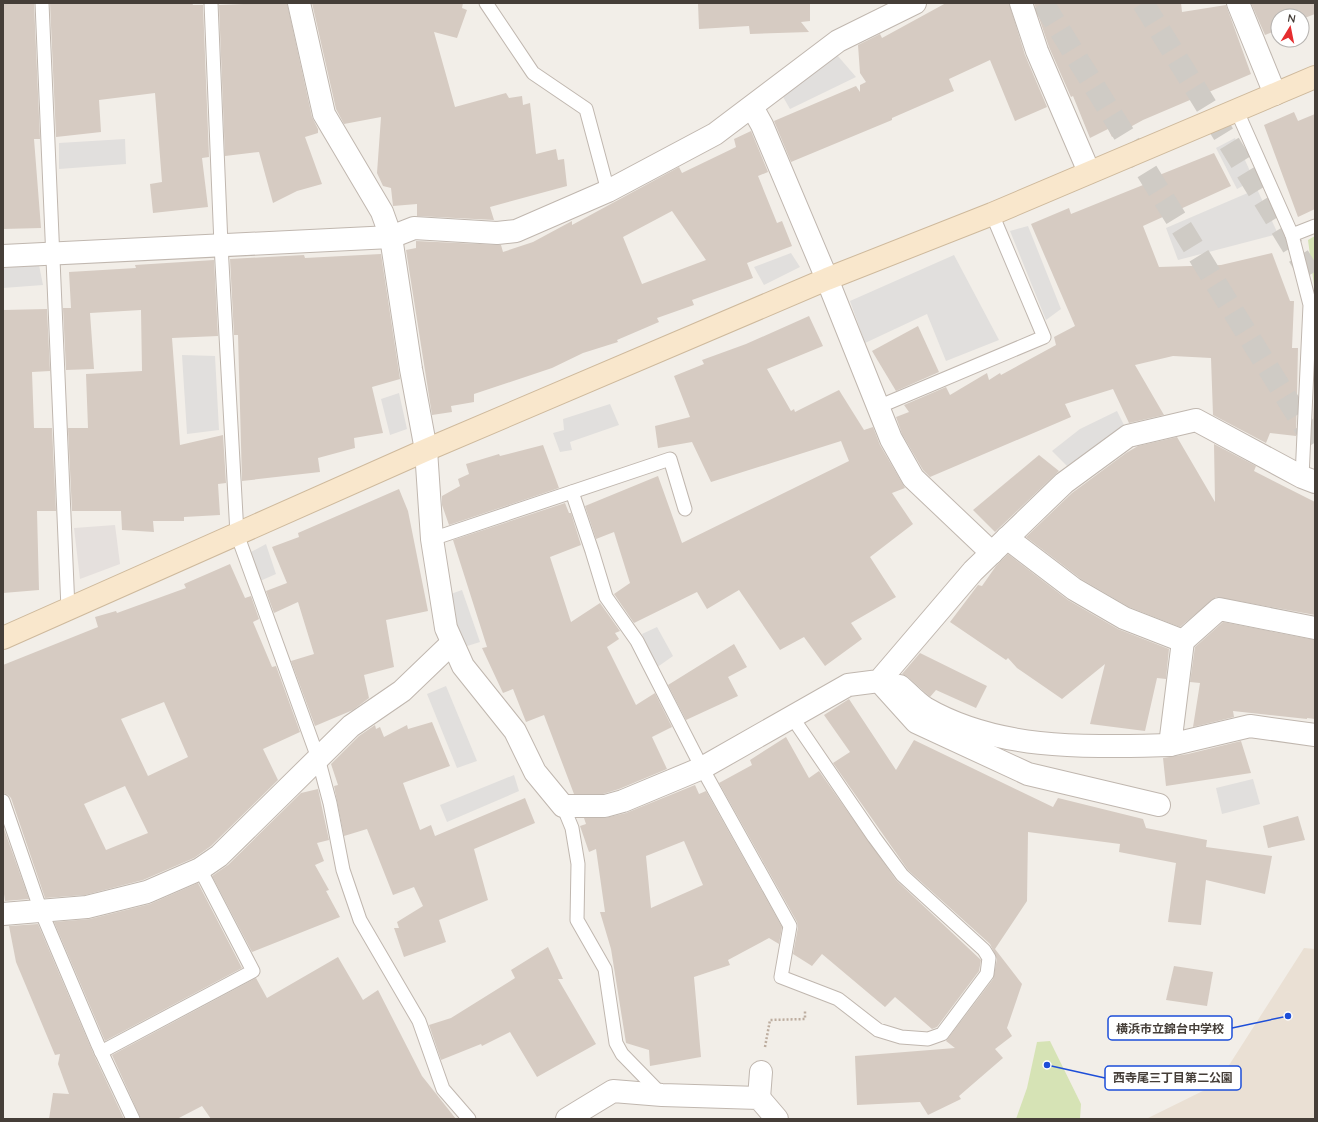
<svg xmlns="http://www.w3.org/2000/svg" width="1318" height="1122" viewBox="0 0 1318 1122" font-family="Quicksand,'Noto Sans JP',sans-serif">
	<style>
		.industrial { fill: #e5e0dd }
		.education { fill: #eae0d4 }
		.green { fill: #d6e3b5 }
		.parking { fill: #e1dfdd }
		.building { fill: #d6cbc2; fill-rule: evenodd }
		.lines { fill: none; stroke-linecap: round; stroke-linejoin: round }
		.highway-tunnel { stroke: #cfcbc5; stroke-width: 22; stroke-dasharray: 22 11; stroke-linecap: butt }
		.lane-casing { stroke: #c0b7af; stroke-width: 15 }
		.street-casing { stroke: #c0b7af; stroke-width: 24 }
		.secondary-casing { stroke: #ceb99c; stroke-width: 24 }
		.path { stroke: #bdad9f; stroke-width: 2.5; stroke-dasharray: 2 2; stroke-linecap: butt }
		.lane { stroke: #fff; stroke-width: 13 }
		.street { stroke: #fff; stroke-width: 22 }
		.secondary { stroke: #f9e7cc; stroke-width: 22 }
		.leader { fill: none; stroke: #1d4ed8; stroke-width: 1.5 }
		.callout-dot { fill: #1d4ed8; stroke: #fff; stroke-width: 1.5 }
		.callout { fill: #fff; stroke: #1d4ed8; stroke-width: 1.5 }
		.callout-label { font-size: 12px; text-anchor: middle; font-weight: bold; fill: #453e38 }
	</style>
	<rect width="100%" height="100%" fill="#f2eee8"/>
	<polygon class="industrial" points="115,525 120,564 80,579 74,528"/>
	<polygon class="education" points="1304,948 1315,949 1315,1119 1146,1119 1217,1084"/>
	<g class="green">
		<polygon points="1315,236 1315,293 1308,240"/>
		<polygon points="1050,1041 1081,1104 1080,1119 1016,1119 1027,1088 1037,1042"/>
	</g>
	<g class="parking">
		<polygon points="837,55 856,77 790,109 782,95"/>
		<polygon points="1235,138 1254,180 1237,189 1216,148"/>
		<polygon points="125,139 126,164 59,169 59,143"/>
		<polygon points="1257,189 1278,234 1178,260 1166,228"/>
		<polygon points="1028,226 1061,309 1046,320 1010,231"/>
		<polygon points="791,253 800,267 764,285 754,267"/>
		<polygon points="954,255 999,340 946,361 927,314 865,343 850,301"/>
		<polygon points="39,265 43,285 3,288 3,268"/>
		<polygon points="182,355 215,356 219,430 187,434"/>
		<polygon points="399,393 407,429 390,435 381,399"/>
		<polygon points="610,404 619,425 570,442 572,450 560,452 553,433 564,430 563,419"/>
		<polygon points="1117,411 1125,427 1067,466 1052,451 1080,429"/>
		<polygon points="266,544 276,574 260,581 251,552"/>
		<polygon points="462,590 480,642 464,647 451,618 448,595"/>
		<polygon points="657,627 673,656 656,668 642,634"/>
		<polygon points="446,686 477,761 457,768 427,694"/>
		<polygon points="514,775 519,791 447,822 440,805"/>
		<polygon points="1253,779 1260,804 1222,814 1216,788"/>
	</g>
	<g class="building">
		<polygon points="3,3 34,3 40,139 34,139 41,228 3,229"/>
		<polygon points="50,3 192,3 193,5 203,5 209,157 202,158 208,207 153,213 150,184 162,182 155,93 99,100 101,132 56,137"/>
		<polygon points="270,3 287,3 312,117 318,129 318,133 305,137 322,184 297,191 273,203 259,152 225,156 219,5"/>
		<polygon points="312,3 463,3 462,8 467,10 457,38 434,32 455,107 506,93 509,98 522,96 523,105 530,103 536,154 556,149 558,160 564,159 567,186 490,207 494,220 417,216 417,204 393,206 391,188 383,186 377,173 381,117 344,124 336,109"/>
		<polygon points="698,3 810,3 810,21 801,22 809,32 750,34 749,26 699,29"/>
		<polygon points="946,3 1009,3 1025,55 1047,107 1015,121 990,60 949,79 954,91 892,118 892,120 791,162 774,121 856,86 860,92 860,85 866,82 860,73 858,45 880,34 882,38"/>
		<polygon points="1034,3 1181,3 1182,12 1226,5 1251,74 1143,120 1112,137 1108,129 1090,138 1073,96 1071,97 1049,47"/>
		<polygon points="1251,3 1315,3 1315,14 1302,19 1302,16 1278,16 1278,30 1265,35"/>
		<polygon points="1294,112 1298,121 1315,114 1315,209 1298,217 1264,125"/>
		<path d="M751,131L768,172L758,176L777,223L782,221L792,246L747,263L753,278L692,300L694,305L657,318L659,322L617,340L618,342L583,353L552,368L474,394V402L451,406L452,412L432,415L406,250L416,248V241L501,245L503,252L533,242L572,221V225L679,167L682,173L736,147L734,139ZM672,211L706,260L642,284L623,237Z"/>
		<polygon points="1214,153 1231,186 1143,226 1159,267 1221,265 1272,253 1290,301 1294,301 1292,348 1298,348 1296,436 1270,433 1266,443 1213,415 1211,358 1173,356 1135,365 1164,415 1129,423 1113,389 1065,404 1071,417 930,477 923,470 902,434 896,417 909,412 904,405 946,387 950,395 987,373 989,380 1000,373 1001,375 1056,345 1054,337 1075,326 1031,224 1069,208 1071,214 1148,183 1147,180"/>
		<polygon points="381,254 400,379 372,387 383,433 354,438 355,448 318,458 320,472 242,481 238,335 234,335 230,259 304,255 305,258"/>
		<polygon points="214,260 218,336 172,338 180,445 223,435 226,483 218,484 220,515 184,517 184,521 153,521 154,532 122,530 121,511 72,511 68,428 88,428 86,374 142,371 141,310 90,313 94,369 66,370 63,308 71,308 69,272 136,268 135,265"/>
		<polygon points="47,309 50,371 32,372 34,428 52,428 56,511 37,511 39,590 3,593 3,310"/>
		<polygon points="809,316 823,346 767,369 791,411 794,409 795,412 839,390 864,430 873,427 880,445 905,488 892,493 913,524 870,557 896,597 851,623 862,639 825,666 804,637 780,650 739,590 707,609 697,592 634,623 614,594 630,583 614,532 596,539 585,506 658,476 682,543 849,461 841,441 711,482 692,442 658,448 655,426 690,417 674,376 704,364 702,360 746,344"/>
		<polygon points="918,326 939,372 896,391 872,351"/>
		<polygon points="1314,402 1315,402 1315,438 1312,438"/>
		<polygon points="1177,437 1215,502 1214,444 1256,466 1254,471 1315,502 1315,615 1216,597 1180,627 1129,607 1081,579 1026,537 1072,493 1126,453 1138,446"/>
		<polygon points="543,445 559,488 449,525 442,505 442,496 460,486 458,479 469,474 466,464 499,454 500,456"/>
		<polygon points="1039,455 1059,471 995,532 973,510"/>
		<polygon points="399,489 408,511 428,611 386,620 394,667 364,675 369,698 353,710 315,726 291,661 314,654 298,602 274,613 266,591 287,583 272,547 299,537 298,533"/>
		<polygon points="565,503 569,513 571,513 581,545 550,557 571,622 600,603 620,631 615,633 619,639 607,647 636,705 655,693 672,727 652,737 667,769 619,789 603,794 574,794 544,715 526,722 513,689 503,693 482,648 487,647 453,540"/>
		<polygon points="1008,554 1068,600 1118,629 1169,649 1166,679 1157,678 1145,731 1090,724 1105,664 1062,699 1017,668 1008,658 1006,660 950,622 978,585 982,586 996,566"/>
		<path d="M230,564L245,598L251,596L259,619L253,622L272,667L276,666L300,732L263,749L278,780L211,846L194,858L143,880L85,895L45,898L11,798L8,795L3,793V665L98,627L95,617L116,611L117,613L186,588L184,584ZM164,702L188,757L148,776L121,719ZM125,786L148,833L106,850L84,804Z"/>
		<polygon points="1223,622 1315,640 1315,719 1307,718 1307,719 1233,711 1234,717 1193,727 1200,683 1190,682 1195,647"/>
		<polygon points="734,644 747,667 728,677 738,696 686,720 668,685"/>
		<polygon points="920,653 987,686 976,708 936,690 930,697 908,677 902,674"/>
		<polygon points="849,699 896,770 914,740 1053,807 1058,798 1143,819 1146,828 1207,840 1206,847 1272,856 1265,894 1206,880 1201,925 1168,922 1176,863 1119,852 1120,844 1028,832 1027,901 995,949 1022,984 1007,1028 1012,1036 995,1049 1003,1058 959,1096 961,1099 928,1115 920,1102 857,1105 855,1056 955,1048 946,1041 993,979 997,959 990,944 908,870 833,763 850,752 824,715"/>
		<polygon points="432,722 450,766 403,783 420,830 431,825 435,836 525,798 535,823 474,849 488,900 439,920 446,942 404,957 394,928 399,928 397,922 423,906 414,887 393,895 367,829 344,836 334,786 338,785 331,764 359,736 375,725 376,729 380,727 384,737 407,725 408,729"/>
		<polygon points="786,737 809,778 819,771 896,880 981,960 979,971 937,1027 932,1029 895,997 885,1007 822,954 812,966 793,954 798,927 797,922 719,783 752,765 750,760"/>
		<polygon points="1241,741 1251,773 1166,786 1163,758 1188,754"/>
		<path d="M695,785L699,794L706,791L782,927L779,944L769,938L728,960L730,965L694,977L701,1057L650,1066L649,1050L626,1043L611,949L600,912H605L596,849L589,852L580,826L586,824L584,818H605L626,813ZM684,841L703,885L651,908L646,856Z"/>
		<polygon points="318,789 329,840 317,843 324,861 315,865 329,890 326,891 340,917 252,952 212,876 228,865 301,793"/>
		<polygon points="1298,816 1305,840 1268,848 1263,826"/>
		<polygon points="3,826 29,899 5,901 3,887"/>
		<polygon points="198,883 242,968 105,1041 54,922 90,919 150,904"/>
		<polygon points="38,924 94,1055 124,1119 49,1119 53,1093 69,1094 58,1064 60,1054 55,1055 16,962 9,926"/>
		<polygon points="548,947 563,979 558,979 596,1044 537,1077 510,1032 482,1046 481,1044 441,1060 429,1025 451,1018 515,978 511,970"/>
		<polygon points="338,957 363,1000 378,990 422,1076 456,1119 211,1119 202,1106 177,1119 141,1119 112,1055 256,978 267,998"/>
		<polygon points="1174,966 1213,972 1207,1006 1166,1000"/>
	</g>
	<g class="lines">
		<g class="highway-tunnel">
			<polyline points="1043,3 1315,444"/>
			<polyline points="1143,3 1315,283"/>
		</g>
		<g class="lane-casing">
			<g id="lane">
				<polyline points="42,3 68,609"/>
				<polyline points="211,3 221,245 237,534 318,758 330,803 343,870 360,920 419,1021 443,1089 469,1119"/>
				<polyline points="486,3 533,73 586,109 608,191"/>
				<polyline points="1236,109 1292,235 1310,305 1302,477"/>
				<polyline points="1292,235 1315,226"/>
				<polyline points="878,407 1044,337 992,214"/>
				<polyline points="572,492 592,551 606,597 637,641 702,768 790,926 781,977 838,999 878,1030 901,1037 928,1039 942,1034 987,974 989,958 984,950 902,875 874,837 792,717"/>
				<polyline points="432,539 670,459 685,509"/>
				<polyline points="3,801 41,911 98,1045 133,1119"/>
				<polyline points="563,806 572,828 578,864 577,920 605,969 616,1043 622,1054 662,1095"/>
				<polyline points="101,1052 253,971 200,869"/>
			</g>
		</g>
		<g class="street-casing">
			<g id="street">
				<polyline points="299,3 324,114 382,212 391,237 411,369 426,450 432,539 446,628 463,666 515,731 535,772 563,806 605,806 623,801 702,768 848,685 879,681 973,571 1064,483 1128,436 1196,420 1302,477 1315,482"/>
				<polyline points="1021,3 1037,51 1089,172"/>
				<polyline points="1238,3 1275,94"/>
				<polyline points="752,107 762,125 827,279 891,439 913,478 992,553"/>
				<polyline points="3,256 391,237 414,228 497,233 516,231 608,191 715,134 838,41 915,3"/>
				<polyline points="1007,538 1074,589 1124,618 1183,641 1170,745 1250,726 1315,735"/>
				<polyline points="1183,641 1219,609 1315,628"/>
				<polyline points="879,681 916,722 1028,774 1159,805"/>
				<path d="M900,686C908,693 916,702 925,708C999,751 1087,747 1170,745"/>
				<polyline points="3,914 87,907 147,892 200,869 219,856 351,726 402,691 452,643"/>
				<polyline points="759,1098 761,1072"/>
				<polyline points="567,1119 613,1091 662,1095 759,1098 777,1119"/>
			</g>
		</g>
		<g class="secondary-casing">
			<polyline id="secondary" points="3,638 426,450 827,279 992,214 1315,77"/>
		</g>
		<polyline class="path" points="765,1047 770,1020 805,1019 805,1010"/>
		<use href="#lane" class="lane"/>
		<use href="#street" class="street"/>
		<use href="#secondary" class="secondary"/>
	</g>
	<path class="leader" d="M1288 1016L1232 1028M1047 1065L1105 1078"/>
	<g class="callout-dot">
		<circle cx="1288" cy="1016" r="4"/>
		<circle cx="1047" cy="1065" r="4"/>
	</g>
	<g class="callout">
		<rect x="1108" y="1016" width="124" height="24" rx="4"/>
		<rect x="1105" y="1066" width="136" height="24" rx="4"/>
	</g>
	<g class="callout-label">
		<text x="1170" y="1033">横浜市立錦台中学校</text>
		<text x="1173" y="1082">西寺尾三丁目第二公園</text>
	</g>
	<rect width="1318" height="1122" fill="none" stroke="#453e38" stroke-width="8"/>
	<g transform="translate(1290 28) rotate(10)"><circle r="19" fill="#ffffff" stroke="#b5b2af"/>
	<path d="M0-3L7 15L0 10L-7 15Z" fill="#e52d2f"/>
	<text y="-6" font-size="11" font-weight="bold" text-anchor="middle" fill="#453e38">N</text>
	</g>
</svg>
